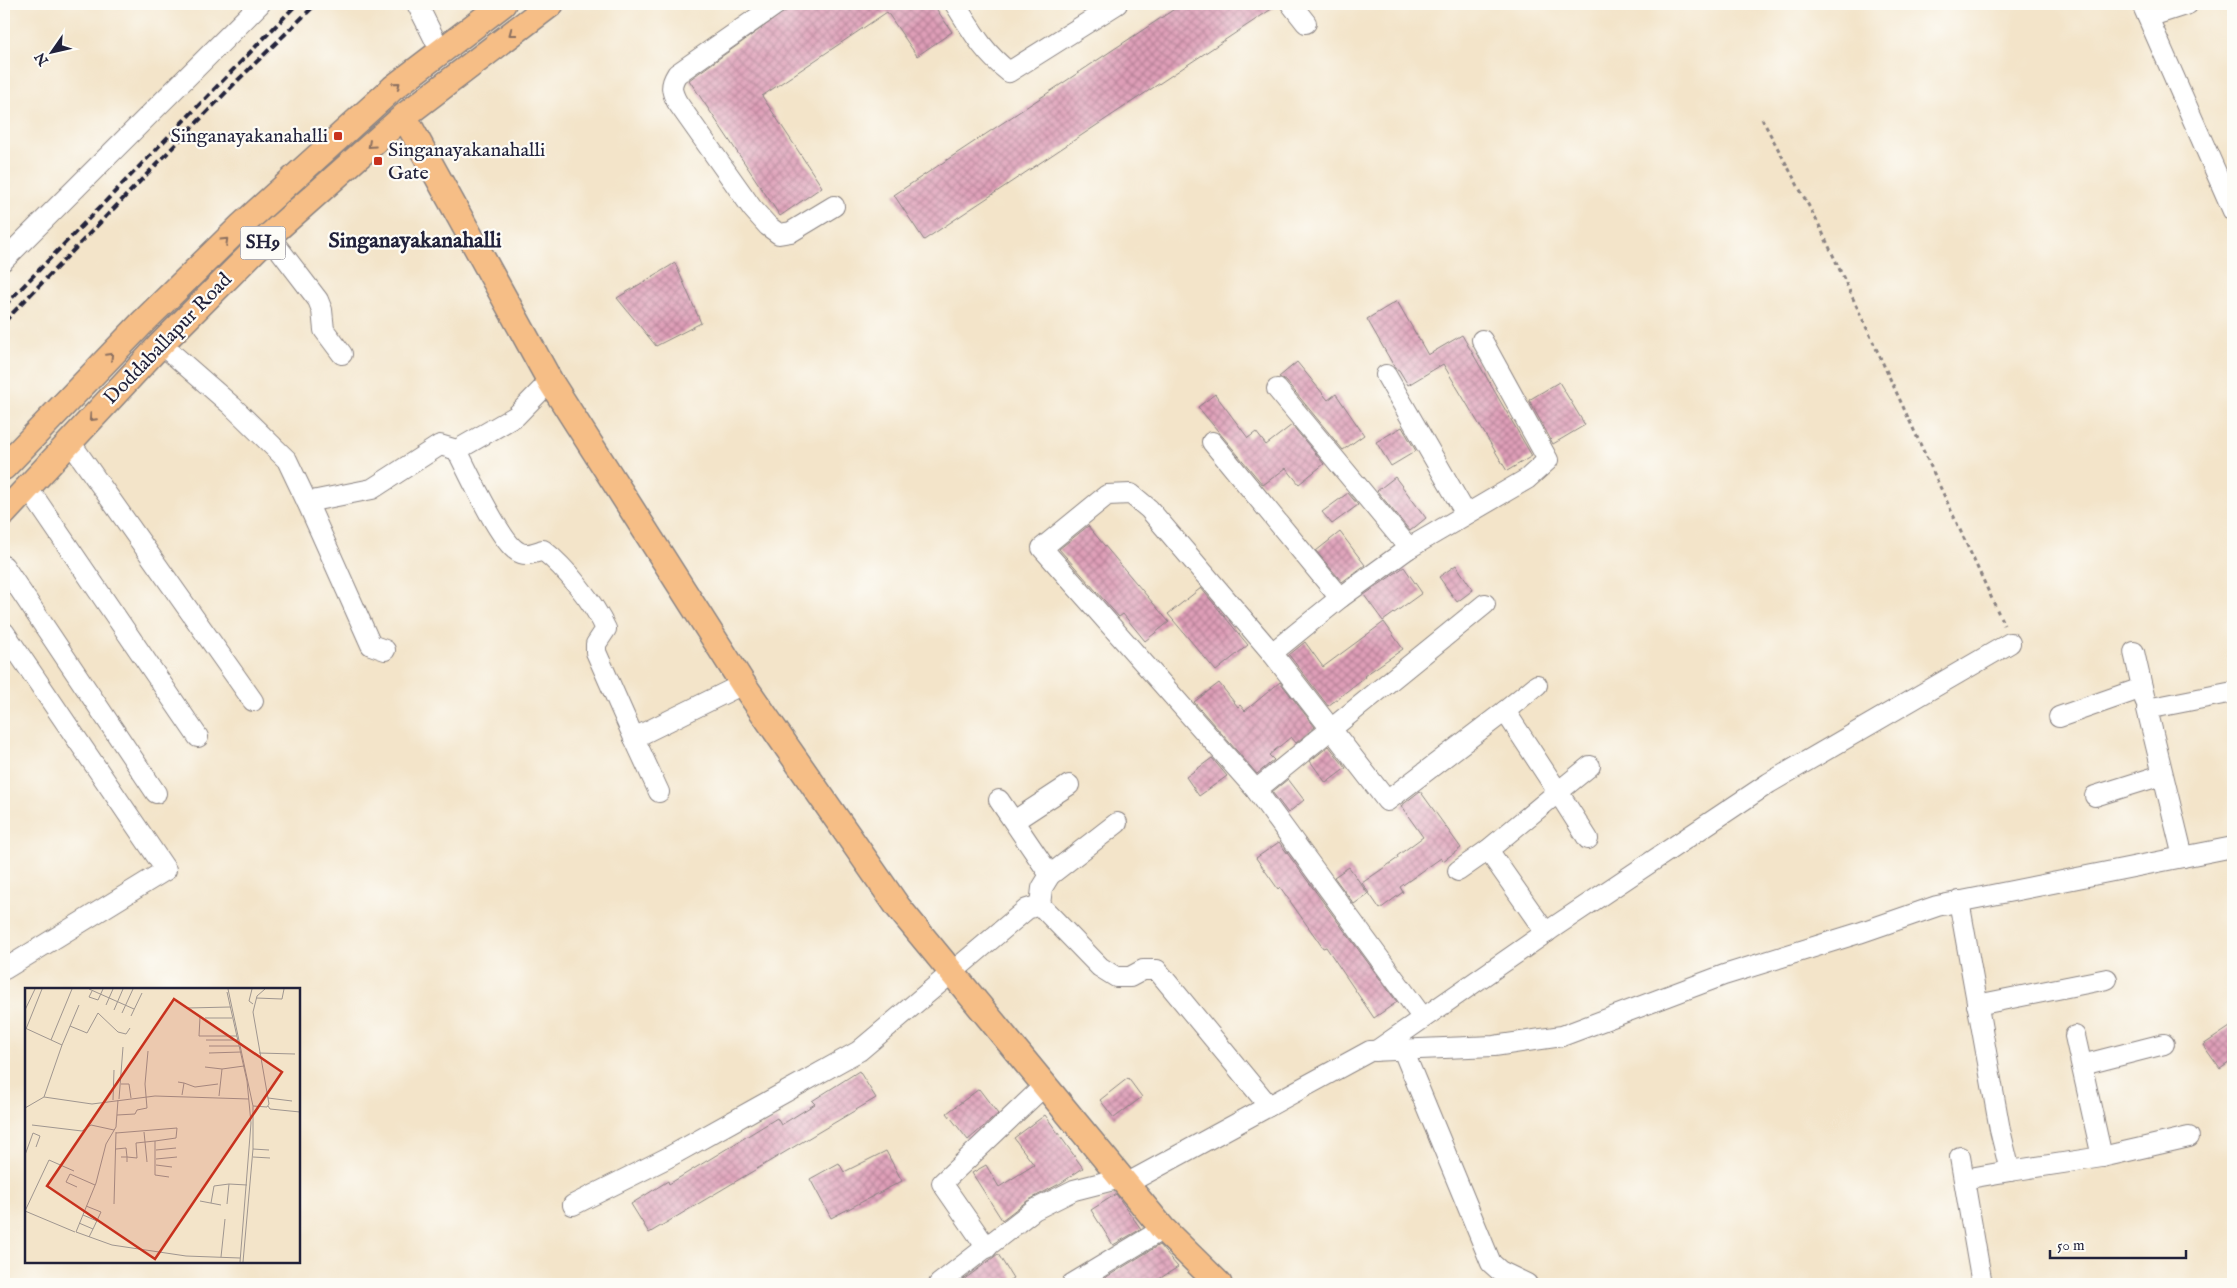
<svg xmlns="http://www.w3.org/2000/svg" width="2237" height="1288" viewBox="0 0 2237 1288" font-family="'IM FELL English',serif">
	<style>
		.building { fill: url(#building-cross-hatch) }
		.lines { fill: none; stroke-linecap: round; stroke-linejoin: round }
		.minor-casing { stroke: #8a8382; stroke-width: 22 }
		.major-casing { stroke: #8a8382; stroke-width: 28 }
		.path { stroke: #8a8382; stroke-width: 3; stroke-dasharray: 4 4; stroke-linecap: butt }
		.minor { stroke: #fff; stroke-width: 20 }
		.major { stroke: #f6be86; stroke-width: 25 }
		.rail { stroke: #22223b; stroke-width: 4; stroke-dasharray: 8 4; stroke-linecap: butt }
		.oneway { stroke: #8c7060 }
		.poi-dot { fill: #c8321e; stroke: #fdfcf7; stroke-width: 2 }
		.labels { text-anchor: middle; dominant-baseline: central; stroke-width: 4.5; stroke-linejoin: round; paint-order: stroke }
		.shield { fill: #fdfcf7; stroke: #646373; stroke-width: 1 }
		.shield-label { font-size: 19px; font-weight: bold; fill: #22223b }
		.poi-label { font-size: 20px; fill: #22223b; stroke: #fdfcf7; text-anchor: end }
		.street-label { font-size: 20px; fill: #22223b; stroke: #fdfcf7 }
		.quarter-label { font-size: 22px; font-weight: bold; fill: #22223b; stroke: #fdfcf7 }
		.inset-road { fill: none; stroke: #9f9690; stroke-width: 1 }
		.view { fill: #c8321e; fill-opacity: 0.15; stroke: #c8321e; stroke-width: 2.5 }
		.inset-edge { fill: none; stroke: #22223b; stroke-width: 2.5 }
	</style>
	<defs>
		<pattern id="building-cross-hatch" width="8" height="8" patternUnits="userSpaceOnUse" patternTransform="scale(1.25)"><rect width="8" height="8" fill="#de9eb7"/><path d="M0 0l8 8M0 8l8-8" fill="none" stroke="#b48096"/></pattern>
	</defs>
	<rect width="100%" height="100%" fill="#fdfcf7"/>
	<filter id="ink" filterUnits="userSpaceOnUse"><feTurbulence type="fractalNoise" baseFrequency=".02" numOctaves="2"/><feDisplacementMap in="SourceGraphic" scale="10" xChannelSelector="R" yChannelSelector="G"/><feConvolveMatrix kernelMatrix="1 2 1 2 8 2 1 2 1" color-interpolation-filters="sRGB"/></filter>
	<filter id="wash" filterUnits="userSpaceOnUse"><feTurbulence type="fractalNoise" baseFrequency=".0096" numOctaves="4" result="noise"/><feDisplacementMap in="SourceGraphic" scale="20" xChannelSelector="R" yChannelSelector="G"/><feGaussianBlur stdDeviation="1.12" result="paint"/><feColorMatrix in="noise" values="0 0 0 0 0 0 0 0 0 0 0 0 0 0 0 0 0 1.4 0 .05"/><feComposite in="paint" operator="in"/></filter>
	<g filter="url(#wash)">
		<rect width="100%" height="100%" fill="#f3e4c9"/>
		<g id="blocks">
			<g class="building">
				<polygon points="795,4 933,4 952,32 917,56 887,12 762,96 822,187 780,216 689,80"/>
				<polygon points="1182,4 1279,4 924,240 894,195"/>
				<polygon points="675,263 701,323 656,346 617,298"/>
				<polygon points="1397,301 1428,355 1462,335 1532,456 1507,471 1443,364 1408,385 1399,370 1395,368 1367,319"/>
				<polygon points="1297,362 1328,400 1336,394 1364,435 1343,450 1286,381 1279,377"/>
				<polygon points="1559,382 1585,425 1553,444 1529,400"/>
				<polygon points="1215,394 1248,438 1256,432 1266,445 1292,425 1324,464 1299,484 1286,468 1263,485 1198,407"/>
				<polygon points="1402,427 1416,451 1391,466 1376,442"/>
				<polygon points="1395,477 1426,518 1410,531 1377,491"/>
				<polygon points="1348,493 1358,505 1332,524 1322,512"/>
				<polygon points="1088,526 1169,622 1145,641 1123,614 1119,617 1059,549"/>
				<polygon points="1340,532 1365,565 1342,582 1316,551"/>
				<polygon points="1456,565 1473,590 1457,602 1439,577"/>
				<polygon points="1404,567 1422,593 1383,621 1364,595"/>
				<polygon points="1201,588 1248,645 1216,671 1168,614"/>
				<polygon points="1384,622 1403,649 1364,676 1365,677 1328,706 1289,655 1305,642 1323,667"/>
				<polygon points="1280,682 1315,727 1296,743 1291,737 1269,755 1274,760 1257,774 1194,702 1219,683 1238,707 1240,705 1245,711"/>
				<polygon points="1329,746 1346,768 1326,783 1310,761"/>
				<polygon points="1212,758 1227,776 1199,796 1186,777"/>
				<polygon points="1288,779 1304,800 1288,813 1272,792"/>
				<polygon points="1420,791 1461,848 1443,861 1441,858 1400,887 1403,892 1380,909 1362,883 1398,858 1397,856 1423,837 1401,806"/>
				<polygon points="1279,842 1397,1002 1374,1018 1326,947 1323,948 1280,887 1278,889 1256,858"/>
				<polygon points="1349,867 1368,894 1354,904 1334,877"/>
				<polygon points="2233,1025 2233,1060 2220,1069 2203,1045"/>
				<polygon points="859,1071 876,1098 649,1233 631,1204 668,1181 669,1184 777,1118 781,1125 815,1104 812,1101"/>
				<polygon points="1128,1078 1142,1097 1114,1118 1100,1100"/>
				<polygon points="979,1089 998,1114 968,1140 947,1113"/>
				<polygon points="1045,1115 1083,1168 1061,1183 1027,1201 1002,1220 972,1173 986,1165 999,1187 1034,1165 1014,1138"/>
				<polygon points="886,1151 902,1181 831,1218 810,1179 839,1163 844,1172"/>
				<polygon points="1116,1194 1141,1229 1113,1245 1091,1210"/>
				<polygon points="1159,1245 1178,1267 1151,1284 1095,1284"/>
				<polygon points="998,1254 1013,1278 1003,1284 958,1284"/>
			</g>
		</g>
	</g>
	<g filter="url(#ink)">
		<use href="#blocks" fill-opacity="0" stroke="#8a8382" stroke-width="1"/>
		<g class="lines">
			<g class="minor-casing">
				<g id="minor">
					<polyline points="417,4 440,50"/>
					<path d="M777,4L677,74C670,85 671,91 677,102L752,208L768,226L779,234L791,232L834,206"/>
					<path d="M955,4C972,31 983,52 1009,72L1117,4"/>
					<polyline points="1291,4 1306,23"/>
					<polyline points="2142,4 2233,211"/>
					<polyline points="2148,17 2188,4"/>
					<polyline points="269,236 318,300 322,310 324,330 342,354"/>
					<polyline points="4,260 260,4"/>
					<polyline points="1482,340 1548,460 1527,479 1409,548 1340,598 1272,653 1387,801 1505,711 1558,792 1590,766"/>
					<polyline points="161,344 232,406 287,460 307,502 372,489 440,445 457,450 516,416 550,381"/>
					<polyline points="1386,375 1466,514"/>
					<polyline points="1277,389 1409,548"/>
					<polyline points="70,442 253,701"/>
					<polyline points="1212,442 1340,598"/>
					<path d="M457,450C467,470 500,541 517,551C525,557 534,553 543,550C566,568 594,603 606,629L596,644V652L634,738"/>
					<polyline points="26,489 37,501 198,737"/>
					<polyline points="307,502 371,645 385,650"/>
					<polyline points="4,566 156,793"/>
					<polyline points="4,632 166,870 5,969"/>
					<polyline points="2134,652 2145,700"/>
					<polyline points="1272,653 1149,509 1131,494 1107,495 1042,548 1256,790 1423,1018"/>
					<polyline points="1505,711 1537,685"/>
					<polyline points="2059,717 2142,688"/>
					<polyline points="1256,790 1485,604"/>
					<polyline points="659,792 634,738 743,684"/>
					<polyline points="2095,796 2162,775"/>
					<polyline points="999,800 1050,875"/>
					<polyline points="1014,821 1069,785"/>
					<polyline points="2183,857 2147,709 2233,692"/>
					<polyline points="1458,871 1488,850"/>
					<polyline points="1959,901 2000,1130 2010,1171 2102,1157 2075,1036"/>
					<polyline points="1040,905 1042,888 1050,875 1117,823"/>
					<polyline points="1546,933 1488,850 1558,792 1588,839"/>
					<polyline points="1977,1005 2107,979"/>
					<polyline points="1403,1050 1491,1263 1500,1271 1527,1284"/>
					<polyline points="1376,1051 1554,927 1769,783 2010,643"/>
					<polyline points="2082,1065 2164,1044"/>
					<polyline points="1960,1157 1982,1284"/>
					<polyline points="2102,1157 2189,1137"/>
					<polyline points="1964,1179 2010,1171"/>
					<polyline points="1126,1184 1370,1051 1494,1046 1562,1036 1724,975 1859,933 1937,906 2233,847"/>
					<polyline points="573,1205 667,1158 859,1051 1027,909 1040,905 1100,967 1116,977 1130,977 1143,970 1157,970 1269,1106"/>
					<polyline points="987,1248 942,1183 1045,1085"/>
					<polyline points="939,1284 1034,1210 1074,1190 1121,1178"/>
					<polyline points="1072,1284 1163,1229"/>
				</g>
			</g>
			<g class="major-casing">
				<g id="major">
					<polyline points="404,116 550,381 743,684 898,907 1163,1229 1219,1284"/>
					<polyline points="4,467 143,322 242,225 393,88 503,4"/>
					<polyline points="4,513 161,344 269,236 404,116 551,4"/>
				</g>
			</g>
			<polyline class="path" points="1762,119 1819,225 2004,625"/>
			<use href="#minor" class="minor"/>
			<use href="#major" class="major"/>
			<g class="rail">
				<polyline points="4,306 297,4"/>
				<polyline points="4,322 238,80 316,4"/>
			</g>
		</g>
		<defs><path id="oneway-chevron" d="M-2-3.5L2.5 0L-2 3.5" fill="none" stroke-width="1.6" stroke-linecap="round" stroke-linejoin="round" transform="scale(1.25)"/></defs>
		<g class="oneway">
			<use href="#oneway-chevron" transform="translate(512 33) rotate(143)"/>
			<use href="#oneway-chevron" transform="translate(397 85) rotate(-39)"/>
			<use href="#oneway-chevron" transform="translate(371 145) rotate(138)"/>
			<use href="#oneway-chevron" transform="translate(225 241) rotate(-44)"/>
			<use href="#oneway-chevron" transform="translate(110 356) rotate(-46)"/>
			<use href="#oneway-chevron" transform="translate(92 418) rotate(133)"/>
		</g>
	</g>
	<g class="poi-dot">
		<rect x="333" y="131" width="10" height="10" rx="2.5"/>
		<rect x="373" y="156" width="10" height="10" rx="2.5"/>
	</g>
	<g class="labels">
		<rect class="shield" x="240.5" y="226.5" width="45" height="33" rx="4"/>
		<g class="shield-label">
			<text x="263" y="243">SH9</text>
		</g>
		<g class="poi-label">
			<text x="328" y="136">Singanayakanahalli</text>
			<text x="388" y="150" text-anchor="start">Singanayakanahalli<tspan x="388" dy="23">Gate</tspan></text>
		</g>
		<g class="street-label">
			<text transform="translate(168 339) rotate(-46)">Doddaballapur Road</text>
		</g>
		<g class="quarter-label">
			<text x="415" y="241">Singanayakanahalli</text>
		</g>
	</g>
	<g transform="translate(25 988)">
		<rect width="275" height="275" fill="#f3e4c9"/>
		<path class="inset-road" d="M64,1L109,21M203,1L228,118V161L218,274M227,1L224,13L228,16M67,3L64,9L73,12L78,1M202,4L222,93L226,135L215,274M231,10L257,11L259,1M81,17L88,1M163,20L205,19M0,22L10,1M89,22L98,1M97,25L108,1M106,28L117,5M175,29L174,48H212M180,30H207M45,38L62,45L73,25L93,44L101,46L105,40M0,40L37,57L19,109L67,116L130,108L224,111M1,41L17,1M26,52L47,1M181,52H213M37,57L54,17M184,58H214M184,65L216,64M234,65L270,66M180,79L197,81M153,94L159,95L157,107M159,95L170,99L193,96M96,96H104L106,110M194,108L197,81L219,78M243,110L267,113M94,111L98,59M88,112L89,82M93,112L91,139L81,156L71,195L51,244L87,257L161,268L215,270M228,118L242,119L244,116L228,24L232,8L240,1M243,118L245,121L275,124M0,120L19,109M92,127L110,126L112,122L122,120L120,96L123,63M7,137L57,143L66,137L89,142M119,144L122,174M91,145L152,140L151,150L130,153M91,161L101,160L102,169H96M228,161L244,162M131,162L151,160M0,167L8,145L15,148L11,159M228,169L245,170M131,171L152,169M102,174V169L112,170L111,155L130,153V187L144,189M131,177L147,179M52,199L41,194L45,186L70,197M175,213L196,217M186,215L189,198L204,196M89,216L91,144M202,216L204,196L222,197M61,218L76,224L68,241M0,223L24,172L49,183M0,223L50,244M58,227L72,233M54,235L68,241L64,249M196,269L200,231"/>
		<path class="view" d="M149,11L257,84L130,271L22,198Z"/>
		<rect width="275" height="275" class="inset-edge"/>
	</g>
	<rect width="2237" height="1288" fill="none" stroke="#fdfcf7" stroke-width="20"/>
	<g transform="translate(52 52) rotate(236)" stroke="#fdfcf7" stroke-width="4" paint-order="stroke">
	<path d="M0-4L9 19L0 12L-9 19Z" fill="#22223b"/>
	<text y="-8" font-size="14" font-weight="bold" text-anchor="middle" fill="#22223b">N</text>
	</g>
	<path d="M2050 1250v8h136v-8" fill="none" stroke="#22223b" stroke-width="2.5"/>
	<text x="2057" y="1250" font-size="15" fill="#22223b" stroke="#fdfcf7" stroke-width="4" paint-order="stroke">50 m</text>
</svg>
